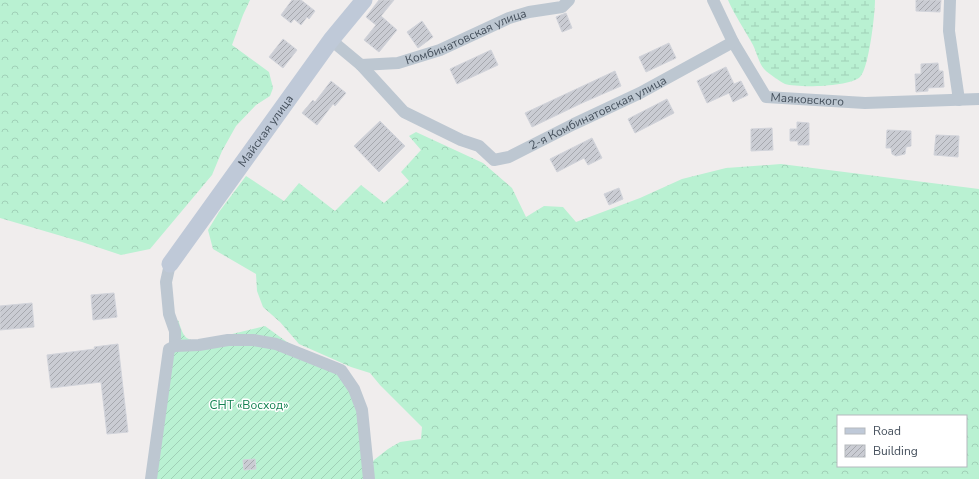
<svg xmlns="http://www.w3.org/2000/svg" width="979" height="479" viewBox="0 0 979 479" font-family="'Nunito Sans',sans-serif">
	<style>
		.forest { fill: url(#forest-crowns); fill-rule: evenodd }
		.wetland { fill: url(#wetland-marsh) }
		.garden { fill: url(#garden-furrows) }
		.building { fill: url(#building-hatch); stroke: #d1d3da }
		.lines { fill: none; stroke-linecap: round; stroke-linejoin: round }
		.street { stroke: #bdc7d1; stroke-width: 12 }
		.secondary { stroke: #bfc9d8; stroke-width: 17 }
		.labels { text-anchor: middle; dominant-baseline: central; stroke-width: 3; stroke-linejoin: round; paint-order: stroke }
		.street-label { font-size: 12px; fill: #45505c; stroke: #fff }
		.park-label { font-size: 12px; fill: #128050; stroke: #fff }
	</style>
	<defs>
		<pattern id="forest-crowns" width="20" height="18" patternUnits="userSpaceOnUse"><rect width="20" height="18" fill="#b9f1d2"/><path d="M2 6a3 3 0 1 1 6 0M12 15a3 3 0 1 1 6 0" fill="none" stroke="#a0d0b7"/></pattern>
		<pattern id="wetland-marsh" width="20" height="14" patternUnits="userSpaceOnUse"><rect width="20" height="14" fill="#b9f1d2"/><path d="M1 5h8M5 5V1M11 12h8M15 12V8" fill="none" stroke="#a0d0b7"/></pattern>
		<pattern id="garden-furrows" width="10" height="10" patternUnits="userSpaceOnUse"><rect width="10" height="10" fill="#b9f1d2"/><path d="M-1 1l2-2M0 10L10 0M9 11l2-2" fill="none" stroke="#a0d0b7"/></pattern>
		<pattern id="building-hatch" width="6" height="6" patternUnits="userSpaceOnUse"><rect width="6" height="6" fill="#caccd3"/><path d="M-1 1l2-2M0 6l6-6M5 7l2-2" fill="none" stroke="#a6a8ae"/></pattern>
	</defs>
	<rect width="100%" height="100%" fill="#f0eded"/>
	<g class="forest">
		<polygon points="0,0 250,0 243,15 232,45 269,72 273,88 270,96 256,105 236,126 222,151 212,175 150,249 121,255 82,242 0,218"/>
		<path d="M416,132L483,163L512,188L526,217L544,206L563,207L576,222L640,198L682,179L726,168L781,164L979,189V479H369L368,470L374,460L388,449L400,442L421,439L422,427L380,385L370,373L351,367L299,344L280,322L263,307L257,291L256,274L213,249L208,230L219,212L246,176L284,201L299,183L335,211L361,185L384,203L409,181L401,172L421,150L409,136ZM838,416H966V466H838Z"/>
	</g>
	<path class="wetland" d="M728,0H875C875,14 869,68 860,77C849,87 799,88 785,84C781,82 768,73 765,70C759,64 757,53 753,45C745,30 735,16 728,0Z"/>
	<path class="garden" d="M178,320C184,336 183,341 203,341L265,326L287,342L341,370L354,389L369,479H151L168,356L170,328Z"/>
	<g class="building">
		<polygon points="292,0 301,0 315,11 309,19 307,17 301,25 294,19 291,23 281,15"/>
		<polygon points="379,0 394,0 381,16 397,30 379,52 364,40 376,25 366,17"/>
		<polygon points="916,0 941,0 940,12 916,11"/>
		<polygon points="566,13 572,28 562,32 556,17"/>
		<polygon points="422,21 433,37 418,48 407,32"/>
		<polygon points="283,39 297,50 283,68 269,57"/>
		<polygon points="669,43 676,58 646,72 639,57"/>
		<polygon points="491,50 498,65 457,84 450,69"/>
		<polygon points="938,63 939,71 943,71 944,87 928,88 928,91 916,92 915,74 921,74 921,64"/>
		<polygon points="726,67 734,84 741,81 748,95 733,102 729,93 707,103 697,81"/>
		<polygon points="615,71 621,86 582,103 532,127 525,113"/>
		<polygon points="331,81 346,93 335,106 333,104 317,125 302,113 313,100 315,102"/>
		<polygon points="667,99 674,113 635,133 628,119"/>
		<polygon points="380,121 405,146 379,172 354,146"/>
		<polygon points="797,122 809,123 809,145 798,145 798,141 790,141 790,129 797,129"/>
		<polygon points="772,128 773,150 751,151 751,129"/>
		<polygon points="887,130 911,131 911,146 906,147 905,154 896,156 892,154 891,148 886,148"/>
		<polygon points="936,135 959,136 958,157 934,155"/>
		<polygon points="592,138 602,158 588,165 584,158 557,172 550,159"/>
		<polygon points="619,188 623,199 609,205 604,194"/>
		<polygon points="114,293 117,317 93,320 91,295"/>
		<polygon points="32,303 34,327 0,330 0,306"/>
		<polygon points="118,344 128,432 107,434 101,382 51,388 47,355 95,349 94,347"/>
		<polygon points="255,459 256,469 244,470 243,460"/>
	</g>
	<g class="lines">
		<g class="street">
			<path id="s1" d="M713,0L733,42L766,97L865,103L979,99"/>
			<polyline points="950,0 949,31 959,100"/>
			<path id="s2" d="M331,40L361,65L404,112L461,140L479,146L494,160L509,157L574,124L640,93L733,42"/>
			<path id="s3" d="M361,65L398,63L440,50L509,18L529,12L562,7L569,0"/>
			<polyline points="170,264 166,282 169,314 175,331 175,346"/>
			<polyline points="151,479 169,349 175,346 199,345 228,340 253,340 276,344 341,370 354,389 362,410 369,479"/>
		</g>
		<path class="secondary" id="s4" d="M170,264L331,40L364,0"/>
	</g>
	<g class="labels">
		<g class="street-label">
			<text stroke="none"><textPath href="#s3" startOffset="110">Комбинатовская улица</textPath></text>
			<text stroke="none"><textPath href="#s1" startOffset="152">Маяковского</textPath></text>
			<text stroke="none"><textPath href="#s2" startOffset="320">2-я Комбинатовская улица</textPath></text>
			<text stroke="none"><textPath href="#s4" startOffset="164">Майская улица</textPath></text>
		</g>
		<g class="park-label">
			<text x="249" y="405">СНТ «Восход»</text>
		</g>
	</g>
	<rect x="837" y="415" width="130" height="52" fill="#ffffff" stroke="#b5b9be"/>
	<rect x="845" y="428" width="20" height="6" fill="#bfc9d8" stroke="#b5b9be"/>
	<text x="873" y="435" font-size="12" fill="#45505c">Road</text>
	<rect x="845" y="445" width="20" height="12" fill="url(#building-hatch)" stroke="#b5b9be"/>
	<text x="873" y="455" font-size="12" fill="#45505c">Building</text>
</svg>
